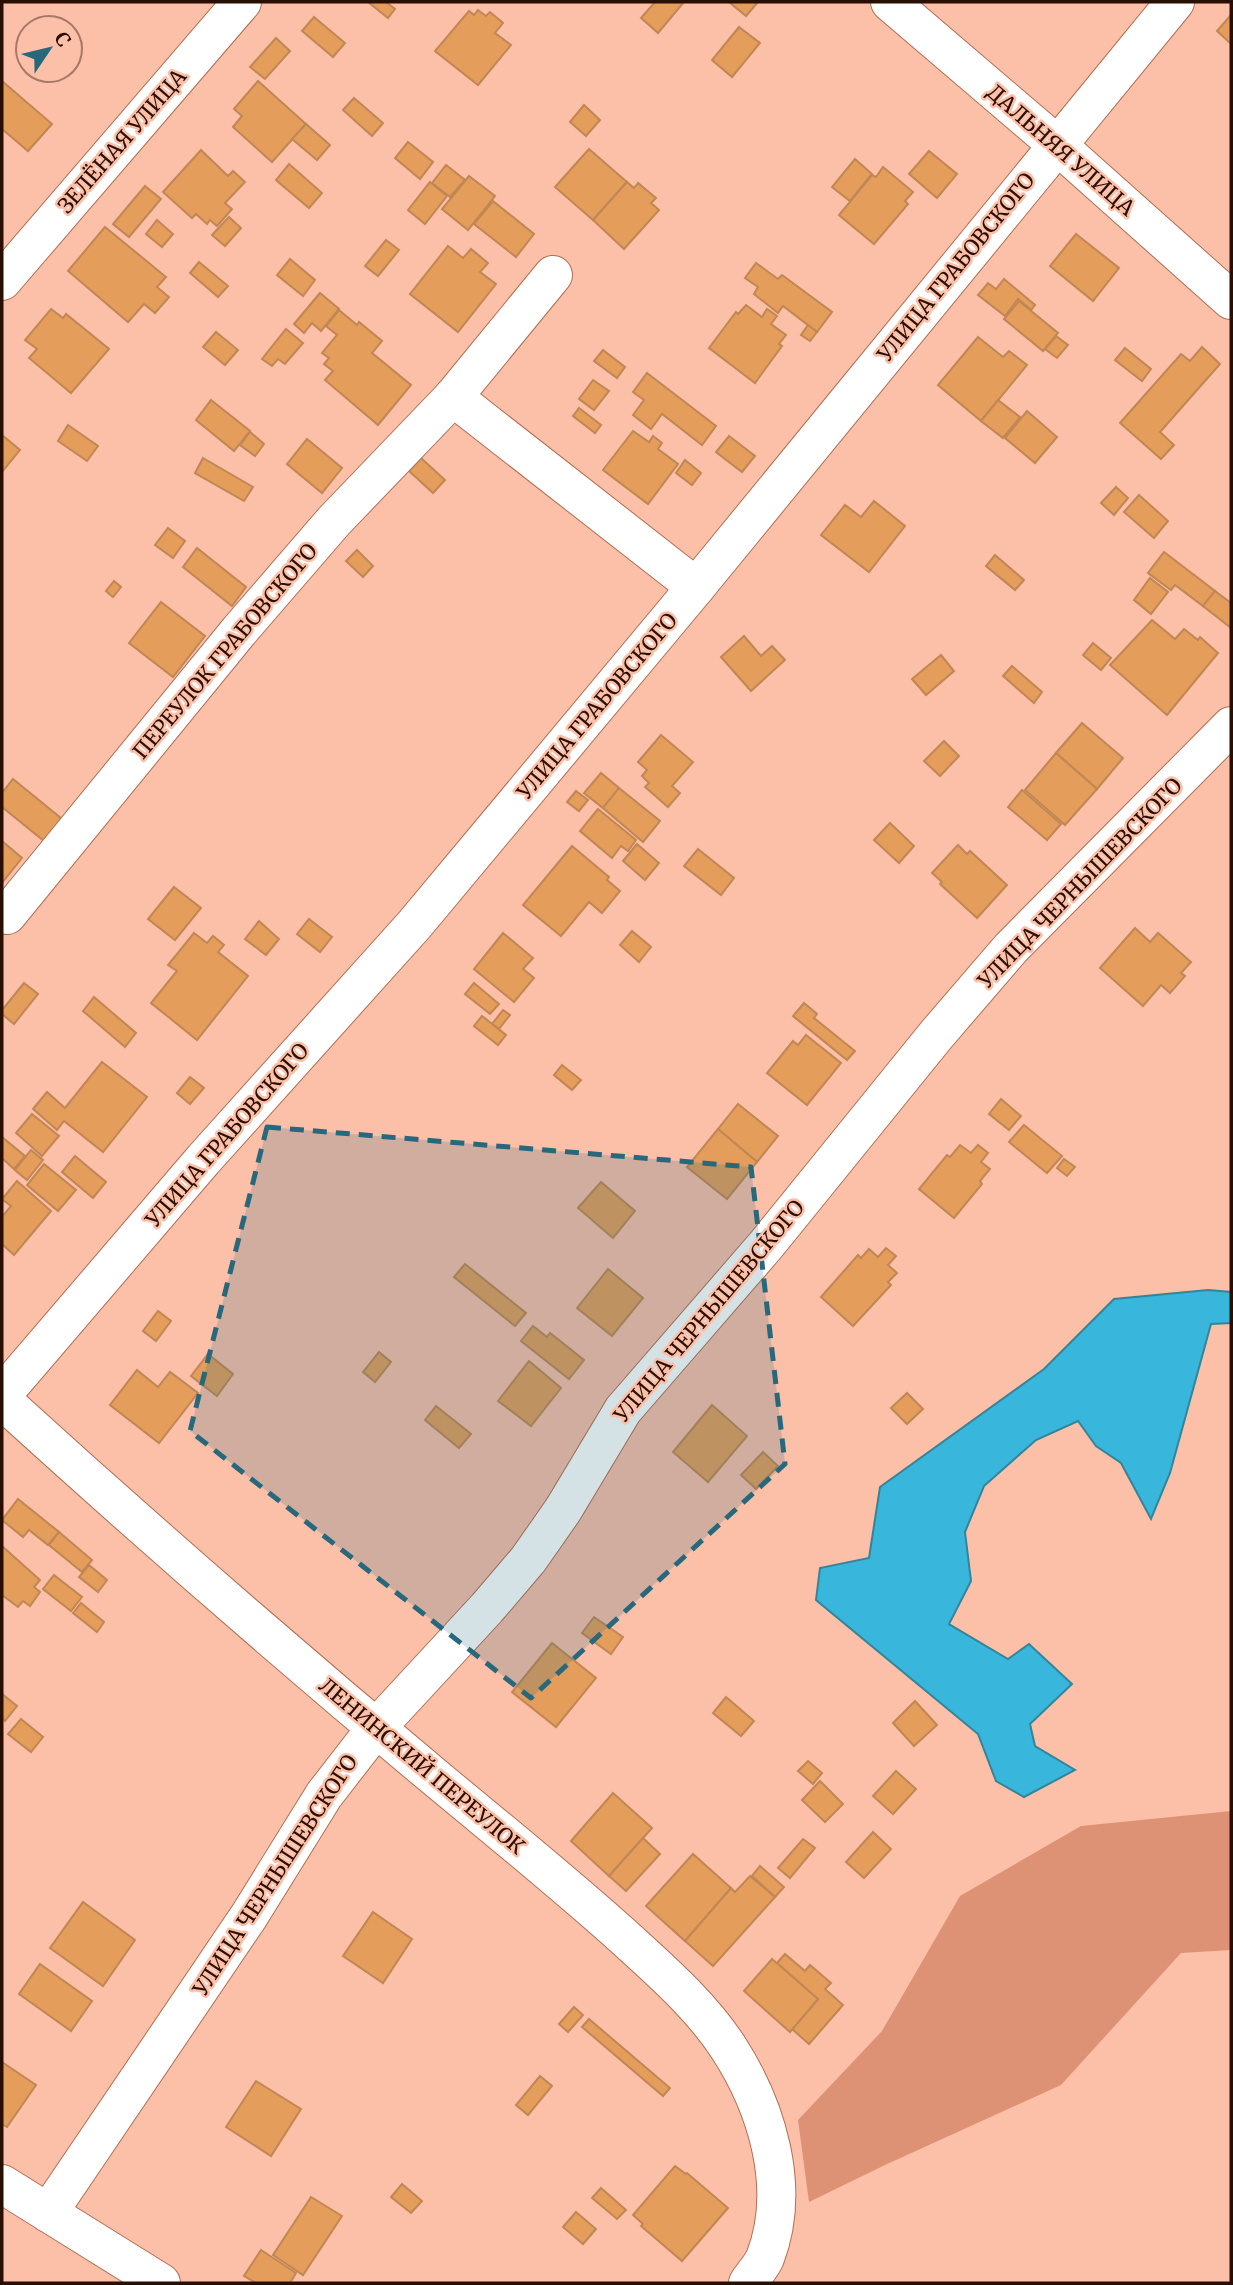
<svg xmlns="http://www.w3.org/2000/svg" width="1233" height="2285" viewBox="0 0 1233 2285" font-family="Merriweather,serif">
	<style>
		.green { fill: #dd9275 }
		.water { fill: #38b6db; stroke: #34849a; stroke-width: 2 }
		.building { fill: #e59d5c; stroke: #c08754; stroke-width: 2 }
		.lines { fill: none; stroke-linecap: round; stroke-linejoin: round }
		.minor-casing { stroke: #b26d52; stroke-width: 40 }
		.minor { stroke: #fff; stroke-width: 38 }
		.marked { fill: #27687c; fill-opacity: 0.2; stroke: #27687c; stroke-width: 5; stroke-dasharray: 14 9; stroke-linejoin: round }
		.labels { text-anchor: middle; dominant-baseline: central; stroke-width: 5; stroke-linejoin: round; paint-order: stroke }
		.street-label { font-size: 21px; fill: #290e04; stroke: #fcbfa8 }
	</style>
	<rect width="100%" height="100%" fill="#fcbfa8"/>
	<polygon class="green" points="1231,1811 1231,1950 1181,1953 1061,2085 885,2165 809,2202 798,2120 882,2031 960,1896 1081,1826"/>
	<polygon class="water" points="1208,1290 1231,1292 1231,1323 1211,1324 1170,1473 1151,1519 1121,1463 1096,1446 1078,1421 1036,1440 984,1486 965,1532 971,1581 949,1624 1008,1659 1029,1644 1072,1684 1030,1724 1035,1746 1075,1770 1024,1797 996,1781 978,1734 816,1600 820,1568 869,1558 880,1487 1044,1369 1114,1299"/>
	<g class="building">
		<polygon points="368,2 386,2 395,9 388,18"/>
		<polygon points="655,2 684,2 658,33 641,18"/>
		<polygon points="729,2 758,2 746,16"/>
		<polygon points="478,10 486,16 490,12 503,23 495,33 511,45 478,85 435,51 469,11 474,15"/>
		<polygon points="1231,15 1231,44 1217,31"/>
		<polygon points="314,17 345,43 333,57 302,31"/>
		<polygon points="739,27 760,43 732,77 712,60"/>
		<polygon points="276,38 290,51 265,79 250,67"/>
		<polygon points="2,81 52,124 28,151 2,129"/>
		<polygon points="258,81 306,124 272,162 233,127 242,116 234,109"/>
		<polygon points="354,98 383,123 372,136 343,110"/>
		<polygon points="584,105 600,120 586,136 570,122"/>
		<polygon points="306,124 330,145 317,160 292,139"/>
		<polygon points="408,142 433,162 420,179 395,158"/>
		<polygon points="589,149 627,182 593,220 555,187"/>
		<polygon points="201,150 228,176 233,171 245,182 225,203 232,209 217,226 210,220 207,224 196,214 192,218 163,192"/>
		<polygon points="929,151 957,174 937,198 909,174"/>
		<polygon points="855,159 872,174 850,201 832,187"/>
		<polygon points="289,164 322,193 309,208 276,180"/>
		<polygon points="446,165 465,180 450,197 432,183"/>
		<polygon points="883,167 913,192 905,201 908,204 874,244 839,215 872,175 876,177"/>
		<polygon points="469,176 495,196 468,230 442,209"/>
		<polygon points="430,182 447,196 425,224 408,210"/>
		<polygon points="627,182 634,188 638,183 656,198 651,203 659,210 624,249 593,220"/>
		<polygon points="145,186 161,199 129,237 113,224"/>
		<polygon points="493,201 534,234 516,257 474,224"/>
		<polygon points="229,217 241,228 225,246 212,235"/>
		<polygon points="157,220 173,234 162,247 146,234"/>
		<polygon points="105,227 166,277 157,287 169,297 155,313 144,304 128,322 68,271"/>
		<polygon points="1076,234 1119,268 1093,301 1050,266"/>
		<polygon points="386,240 399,250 378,276 365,266"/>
		<polygon points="448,246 463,258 471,249 488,263 480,272 496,284 458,332 410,294"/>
		<polygon points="290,259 315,280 303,296 277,275"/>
		<polygon points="199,262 228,286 218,297 190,273"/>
		<polygon points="756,263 778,279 782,275 832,312 817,332 783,306 778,313 754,294 758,287 745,278"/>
		<polygon points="1004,279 1035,305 1031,310 1018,299 1005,316 978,295 988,283 996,289"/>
		<polygon points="320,293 339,309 321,331 312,323 304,333 294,324"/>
		<polygon points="1019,301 1058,333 1043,351 1004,319"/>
		<polygon points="746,305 762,317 767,309 777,316 771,324 786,335 779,344 782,346 755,383 709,348 736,312 738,314"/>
		<polygon points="51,309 63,318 66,314 109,349 71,393 29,358 37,349 25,340"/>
		<polygon points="339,310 357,325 359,322 382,341 372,353 411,385 378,425 325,380 333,371 324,364 329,358 322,353 337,335 326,326"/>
		<polygon points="808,325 817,332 810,341 801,335"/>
		<polygon points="286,329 303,343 285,364 278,359 272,366 262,359"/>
		<polygon points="216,332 238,350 225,365 203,347"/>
		<polygon points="1056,336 1068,345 1057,358 1045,349"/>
		<polygon points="978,337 1003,357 1009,351 1027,365 981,421 938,385"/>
		<polygon points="1202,347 1220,364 1160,432 1174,445 1161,459 1120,423 1181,354 1190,361"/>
		<polygon points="1125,348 1151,369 1142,381 1115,360"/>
		<polygon points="603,350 625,367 617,378 594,361"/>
		<polygon points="647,373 716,426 702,445 662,414 651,429 633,415 644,400 633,392"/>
		<polygon points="593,380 609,391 594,410 579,399"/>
		<polygon points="211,400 250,431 234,451 196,420"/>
		<polygon points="998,400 1020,417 1003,438 981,421"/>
		<polygon points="579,408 601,425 595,433 573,416"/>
		<polygon points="1027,411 1057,437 1035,463 1005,438"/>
		<polygon points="68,425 98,446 87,461 58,441"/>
		<polygon points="633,431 649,442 653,436 662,443 658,449 678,464 648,504 603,470"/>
		<polygon points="250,432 264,444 255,456 240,445"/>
		<polygon points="2,435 20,450 2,472"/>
		<polygon points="729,436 755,456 742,472 716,452"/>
		<polygon points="307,439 342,468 322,493 287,464"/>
		<polygon points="203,458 253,487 244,501 195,473"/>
		<polygon points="421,458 445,480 433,493 409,471"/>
		<polygon points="685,460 701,473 692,485 676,473"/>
		<polygon points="1116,487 1128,498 1114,515 1101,503"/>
		<polygon points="1139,495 1168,521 1154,538 1124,512"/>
		<polygon points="874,501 905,526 869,572 821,535 845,505 861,517"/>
		<polygon points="168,528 185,541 173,558 155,545"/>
		<polygon points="197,548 246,587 232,606 183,567"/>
		<polygon points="357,550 373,566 363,577 346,561"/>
		<polygon points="1164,552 1215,591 1203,606 1175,585 1171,590 1148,573"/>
		<polygon points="995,555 1024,580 1015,590 986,566"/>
		<polygon points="1150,578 1168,592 1151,614 1134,600"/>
		<polygon points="114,581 121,587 113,597 106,591"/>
		<polygon points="1215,591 1231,603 1231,628 1203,606"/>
		<polygon points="161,602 205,636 173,677 129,643"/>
		<polygon points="1152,620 1175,639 1184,629 1198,640 1200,637 1218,653 1167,715 1110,665"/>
		<polygon points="744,636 761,656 772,646 785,660 751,691 721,657"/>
		<polygon points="1093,643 1111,658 1101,670 1083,655"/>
		<polygon points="941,655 954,671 926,695 912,679"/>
		<polygon points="1012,666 1042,692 1034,703 1003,676"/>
		<polygon points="1082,723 1123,758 1097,789 1056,753"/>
		<polygon points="661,735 693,762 672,786 680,793 668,807 645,787 649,783 642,776 647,770 638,762"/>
		<polygon points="944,741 959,756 940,776 924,761"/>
		<polygon points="1056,753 1097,789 1065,825 1025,790"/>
		<polygon points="601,773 619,788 603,808 584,793"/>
		<polygon points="13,779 62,819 44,841 2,807 2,793"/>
		<polygon points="619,788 660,821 643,842 603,808"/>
		<polygon points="1022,790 1061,824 1047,840 1008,807"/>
		<polygon points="576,791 588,800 579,811 567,802"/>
		<polygon points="598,809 636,840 628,851 621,846 612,858 580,831"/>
		<polygon points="890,823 914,846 899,863 874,840"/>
		<polygon points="2,841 22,858 2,883"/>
		<polygon points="637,844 659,863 645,880 623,861"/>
		<polygon points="958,845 967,854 970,851 1007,885 977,918 940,884 942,882 932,873"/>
		<polygon points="572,846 609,877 607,880 620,891 602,913 589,902 561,936 523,905"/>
		<polygon points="698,849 734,878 721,895 684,866"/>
		<polygon points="174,887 201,908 175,940 148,919"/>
		<polygon points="309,919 332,937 320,952 297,934"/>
		<polygon points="259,921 279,939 266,955 245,939"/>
		<polygon points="1135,928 1150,942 1158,933 1191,962 1181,973 1185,976 1170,993 1161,985 1143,1006 1100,968"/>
		<polygon points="632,931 651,947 639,962 620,945"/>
		<polygon points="194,933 207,943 213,936 224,945 218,952 248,976 197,1040 151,1003 177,971 168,965"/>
		<polygon points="503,933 533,958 523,969 534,978 514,1002 474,969"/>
		<polygon points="24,983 38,994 14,1024 2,1014 2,1010"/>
		<polygon points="474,983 499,1004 490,1014 465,994"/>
		<polygon points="94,997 136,1033 125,1047 83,1011"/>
		<polygon points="804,1003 817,1014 814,1018 855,1051 847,1060 793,1016"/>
		<polygon points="503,1010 510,1015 499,1029 492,1024"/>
		<polygon points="482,1016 506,1035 498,1045 474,1026"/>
		<polygon points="806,1035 841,1063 807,1105 767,1073 793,1041 798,1045"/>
		<polygon points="102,1062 147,1097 103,1152 64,1121 57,1130 33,1109 47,1092 65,1108"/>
		<polygon points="562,1065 581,1080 572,1090 554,1075"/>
		<polygon points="190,1077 204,1088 190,1104 177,1093"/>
		<polygon points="1001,1099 1021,1116 1009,1130 989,1114"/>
		<polygon points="738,1104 778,1136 757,1162 718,1129"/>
		<polygon points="32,1114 59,1136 42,1156 16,1133"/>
		<polygon points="1024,1125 1062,1156 1047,1173 1009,1142"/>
		<polygon points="718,1129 757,1162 727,1199 687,1167"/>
		<polygon points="2,1137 25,1156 14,1169 2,1158"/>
		<polygon points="960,1145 971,1153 978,1145 988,1153 981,1162 990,1169 980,1181 982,1184 954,1218 919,1189 947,1155 950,1157"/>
		<polygon points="31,1150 43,1160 27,1180 15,1170"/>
		<polygon points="75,1156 106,1182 93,1198 62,1172"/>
		<polygon points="1064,1159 1075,1167 1067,1176 1057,1168"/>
		<polygon points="44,1164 76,1190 58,1211 27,1185"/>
		<polygon points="17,1181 51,1211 14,1255 2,1244 2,1217 11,1206 2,1199"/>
		<polygon points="601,1182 635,1211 613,1238 578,1208"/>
		<polygon points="886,1248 896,1256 888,1265 897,1273 888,1282 891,1285 853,1326 821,1297 858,1255 861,1258 869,1249 878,1257"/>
		<polygon points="465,1264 526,1313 515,1326 454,1277"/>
		<polygon points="608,1269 643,1298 612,1336 577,1308"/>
		<polygon points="158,1311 171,1321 156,1341 143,1331"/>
		<polygon points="533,1326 547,1337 550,1333 584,1360 569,1379 521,1341"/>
		<polygon points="379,1352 391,1362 375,1382 363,1372"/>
		<polygon points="208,1354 233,1374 217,1396 191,1376"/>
		<polygon points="529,1361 561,1388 531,1426 498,1401"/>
		<polygon points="137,1370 158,1387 170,1372 198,1393 159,1443 110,1405"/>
		<polygon points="907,1393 923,1409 907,1424 891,1408"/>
		<polygon points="712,1405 747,1436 708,1482 673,1452"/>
		<polygon points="436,1406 471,1434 459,1448 425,1420"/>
		<polygon points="763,1452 778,1466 756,1489 741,1475"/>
		<polygon points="18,1499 59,1532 48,1545 29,1530 23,1537 2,1520"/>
		<polygon points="59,1532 92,1560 82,1572 49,1545"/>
		<polygon points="2,1546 40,1580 34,1587 40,1592 30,1606 23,1601 18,1607 2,1595"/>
		<polygon points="89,1565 107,1580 98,1592 79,1577"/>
		<polygon points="54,1575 82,1597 71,1611 43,1589"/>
		<polygon points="81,1603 104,1622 97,1632 73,1613"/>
		<polygon points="594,1617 623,1637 611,1654 582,1633"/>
		<polygon points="552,1643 596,1678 556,1727 512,1692"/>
		<polygon points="2,1694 17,1706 5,1721 2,1718"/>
		<polygon points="726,1697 754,1721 741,1736 713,1713"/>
		<polygon points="915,1701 937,1725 914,1746 893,1723"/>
		<polygon points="21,1719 43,1737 31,1752 8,1734"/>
		<polygon points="808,1761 822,1773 813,1784 798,1771"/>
		<polygon points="896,1771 916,1789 893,1814 873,1796"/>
		<polygon points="820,1781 843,1804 825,1822 802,1800"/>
		<polygon points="613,1793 652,1828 609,1876 571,1841"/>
		<polygon points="873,1832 891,1849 864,1878 846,1862"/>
		<polygon points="643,1838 660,1854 626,1891 609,1876"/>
		<polygon points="803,1839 815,1848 790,1878 778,1868"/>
		<polygon points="693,1854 731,1888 685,1941 646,1906"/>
		<polygon points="760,1866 784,1887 775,1897 752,1876"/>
		<polygon points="750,1876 775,1897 713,1966 685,1941 731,1888 735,1892"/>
		<polygon points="83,1902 135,1940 103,1986 50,1948"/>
		<polygon points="373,1912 412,1939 383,1983 343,1956"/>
		<polygon points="785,1954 805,1971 810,1965 831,1983 825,1989 843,2005 809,2044 792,2029 818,1999 777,1963"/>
		<polygon points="772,1959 818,1999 790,2032 744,1991"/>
		<polygon points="40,1964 92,2001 71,2031 19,1994"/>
		<polygon points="574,2007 583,2015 568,2032 559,2024"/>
		<polygon points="589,2019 670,2088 663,2096 582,2027"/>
		<polygon points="2,2062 36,2085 7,2127 2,2124"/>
		<polygon points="540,2076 552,2086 528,2115 516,2105"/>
		<polygon points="256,2081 301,2109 271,2156 226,2127"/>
		<polygon points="675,2166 686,2174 687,2173 728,2208 682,2261 641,2226 643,2224 633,2215"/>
		<polygon points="402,2184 422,2201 411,2213 391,2197"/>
		<polygon points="601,2188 626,2210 617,2219 592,2198"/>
		<polygon points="311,2197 342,2216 303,2275 273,2255"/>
		<polygon points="576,2212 596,2229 583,2244 563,2227"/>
		<polygon points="261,2250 296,2273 290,2283 256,2283 244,2276"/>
	</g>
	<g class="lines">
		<g class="minor-casing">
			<g id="minor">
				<polyline points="890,2 1056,144 1231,300"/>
				<polyline points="2,281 242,2"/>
				<polyline points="453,397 696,587"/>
				<polyline points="7,915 239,631 334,521 453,397 553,275"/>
				<polyline points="2,1395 203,1160 415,924 696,587 1175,2"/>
				<path d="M2,1400C146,1531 293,1659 443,1784C508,1838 574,1891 636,1948C669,1978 703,2009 728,2047C767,2107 792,2188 765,2258C761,2267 753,2275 748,2283"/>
				<polyline points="2,2184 161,2283"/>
				<polyline points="48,2213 249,1916 324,1795 376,1728 487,1608 528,1560 563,1510 623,1410 766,1245 937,1034 1011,948 1231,726"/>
			</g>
		</g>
		<use href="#minor" class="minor"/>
	</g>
	<path class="marked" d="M267,1127L751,1167L785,1464L531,1698L190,1431Z"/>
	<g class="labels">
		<g class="street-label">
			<text transform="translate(122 141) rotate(-49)">ЗЕЛЁНАЯ УЛИЦА</text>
			<text transform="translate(1061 150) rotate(41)">ДАЛЬНЯЯ УЛИЦА</text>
			<text transform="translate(956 267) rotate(-51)">УЛИЦА ГРАБОВСКОГО</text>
			<text transform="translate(225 651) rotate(-50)">ПЕРЕУЛОК ГРАБОВСКОГО</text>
			<text transform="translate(597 706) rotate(-50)">УЛИЦА ГРАБОВСКОГО</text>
			<text transform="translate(1080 883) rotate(-46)">УЛИЦА ЧЕРНЫШЕВСКОГО</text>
			<text transform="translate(227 1135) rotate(-49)">УЛИЦА ГРАБОВСКОГО</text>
			<text transform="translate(709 1311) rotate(-50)">УЛИЦА ЧЕРНЫШЕВСКОГО</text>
			<text transform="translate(422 1766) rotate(40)">ЛЕНИНСКИЙ ПЕРЕУЛОК</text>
			<text transform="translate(275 1875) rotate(-57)">УЛИЦА ЧЕРНЫШЕВСКОГО</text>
		</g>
	</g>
	<rect width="1233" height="2285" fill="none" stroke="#290e04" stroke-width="7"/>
	<g transform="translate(49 49) rotate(55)"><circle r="33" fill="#fcbfa8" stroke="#a87866" stroke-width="2"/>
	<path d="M0-5L12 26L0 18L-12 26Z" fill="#27687c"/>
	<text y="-10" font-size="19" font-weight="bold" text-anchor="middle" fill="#290e04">С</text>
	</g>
</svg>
